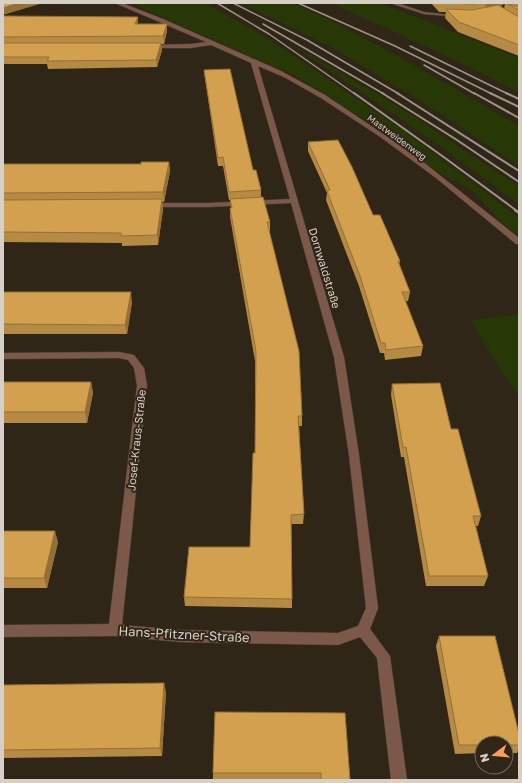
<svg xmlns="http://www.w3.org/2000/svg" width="522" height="783" viewBox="0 0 522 783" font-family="'Golos Text',sans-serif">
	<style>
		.green { fill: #263904 }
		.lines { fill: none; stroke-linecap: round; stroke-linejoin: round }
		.minor-casing { stroke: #4b4134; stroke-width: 1 }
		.minor { fill: #7b5847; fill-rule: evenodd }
		.rail-far2 { stroke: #9c958a; stroke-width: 1.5 }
		.rail-far1 { stroke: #9c958a; stroke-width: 2 }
		.rail { stroke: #9c958a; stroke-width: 2.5 }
		.wall { fill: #b58a42; fill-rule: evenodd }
		.shaded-wall { fill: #947036 }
		.building { fill: #d3a04d; stroke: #947036 }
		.labels { text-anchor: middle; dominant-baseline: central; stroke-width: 4; stroke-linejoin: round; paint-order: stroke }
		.far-street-label { font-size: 9px; fill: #d6d0c7; stroke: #302618 }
		.street-label { font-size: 11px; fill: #d6d0c7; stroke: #302618 }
		.near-street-label { font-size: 13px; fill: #d6d0c7; stroke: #302618 }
	</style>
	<rect width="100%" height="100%" fill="#302618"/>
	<g class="green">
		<polygon points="130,3 204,3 232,18 264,36 403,130 519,218 519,237 497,218 476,194 468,188 445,176 429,166 373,125 296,76"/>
		<polygon points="241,3 291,3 296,5 337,24 405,60 519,126 519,166 440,113 335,49"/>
		<polygon points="331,3 380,3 519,58 519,92 449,57"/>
		<polygon points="291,44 337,70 399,107 509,180 519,187 519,204 433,141"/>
		<polygon points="519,314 519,394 500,369 471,320"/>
		<polygon points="3,779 182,779 181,780"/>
	</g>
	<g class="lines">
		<g class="minor-casing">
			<g id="minor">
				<polygon points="115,3 122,3 163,19 281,71 325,95 413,154 519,238 519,244 516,244 436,178 379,136 321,98 284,77 258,66 344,357 359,455 378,608 370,629 390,656 407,780 391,780 377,658 360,637 338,645 180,642 115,636 3,637 3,625 109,624 137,385 134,368 128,360 119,358 3,359 3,353 119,352 134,355 144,368 147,385 122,625 180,630 338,633 358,626 366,608 349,455 334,357 291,203 209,207 148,207 144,205 148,203 209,203 290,199 251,63 211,45 191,48 147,48 146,47 149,45 191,44 206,42"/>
				<polygon points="390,3 397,3 424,12 460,16 458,17 424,14"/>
			</g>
		</g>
		<use href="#minor" class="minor"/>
		<g class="rail-far2">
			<polyline points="217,3 269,34 355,94"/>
			<polyline points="233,3 307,40 399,94"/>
			<polyline points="298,3 395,46 492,94"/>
			<polyline points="263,24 384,94"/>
			<polyline points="410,46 508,94"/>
			<polyline points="424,65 475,94"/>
		</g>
		<g class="rail-far1">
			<polyline points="354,93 445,158 517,211"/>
			<polyline points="382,93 457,140 519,182"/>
			<polyline points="397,93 519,171"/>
			<polyline points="474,93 519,118"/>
			<polyline points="490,93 519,107"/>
			<polyline points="506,93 519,99"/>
		</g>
		<polyline class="rail" points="515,210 519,213"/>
	</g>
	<g class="wall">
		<path d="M431,3H506L511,5V3H519V56L458,32L445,18L446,12H439ZM505,3L504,9L500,7Z"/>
		<polygon points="3,16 138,24 167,24 167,31 164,44 161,44 162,50 157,67 48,69 47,64 3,64"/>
		<polygon points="204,70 253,170 261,190 261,197 270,222 270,231 269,231 302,416 302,426 299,426 304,514 303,524 291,524 292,599 292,608 185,606 184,597 250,547 255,453 255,361 230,217 230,208 231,208 230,200 229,200 223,166 218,166 205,78"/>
		<polygon points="308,142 373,215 400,261 399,266 410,292 408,301 405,301 423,346 421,356 385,360 384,353 380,353 359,286 326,200 327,193 308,151"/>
		<polygon points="169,162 170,171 164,202 162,202 163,209 158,245 122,246 122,243 3,242 3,164 141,164"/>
		<polygon points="3,292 132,302 127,334 3,334"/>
		<polygon points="3,382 91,382 93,393 87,423 3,423"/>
		<polygon points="392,384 451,429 481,516 478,526 476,526 488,576 484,586 426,586 404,457 401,457 391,395"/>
		<polygon points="3,531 58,542 47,588 3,588"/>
		<polygon points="439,636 519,734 519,749 517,753 506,753 506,743 482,743 482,753 455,754 436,646"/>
		<polygon points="3,685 166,692 162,756 3,758"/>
		<polygon points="215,712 350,780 213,780 213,773"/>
	</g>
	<g class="shaded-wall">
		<polygon points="19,3 43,3 3,15 3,8"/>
		<polygon points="486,3 505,3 497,9 485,13"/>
		<polygon points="138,17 138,24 136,31 135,24"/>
		<polygon points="167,24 167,31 164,44 163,36"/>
		<polygon points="161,43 162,50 157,67 156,60"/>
		<polygon points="169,162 170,171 164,202 163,192"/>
		<polygon points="162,199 163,209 158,245 157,235"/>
		<polygon points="131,292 132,302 127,334 125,325"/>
		<polygon points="91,382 93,393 87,423 85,412"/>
		<polygon points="55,531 58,542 47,588 44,578"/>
		<polygon points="164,683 166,692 162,756 160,748"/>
	</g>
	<g class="building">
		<polygon points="3,3 19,3 3,8"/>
		<polygon points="452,3 487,3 472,4"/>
		<polygon points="506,3 519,7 519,10"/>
		<polygon points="498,5 519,17 519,45 459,22 446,9 472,10"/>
		<polygon points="3,16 138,17 135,24 167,24 163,36 3,37"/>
		<polygon points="3,43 161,43 156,60 47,61 49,57 3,57"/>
		<polygon points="230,69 253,170 256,170 261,190 229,192 223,157 218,158 204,70"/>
		<polygon points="338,140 352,167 373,215 380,215 400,261 398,261 410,292 402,292 423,346 386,350 385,343 381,343 360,276 327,191 330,190 308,142"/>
		<polygon points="141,162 169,162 163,192 3,193 3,164 141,164"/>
		<polygon points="263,197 270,222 267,222 299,351 302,416 298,416 304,514 291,515 292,599 184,597 189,547 250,547 253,453 255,453 256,351 230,208 232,208 230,199"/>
		<polygon points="162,199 157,235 121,236 121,233 3,232 3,200"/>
		<polygon points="3,292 131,292 125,325 3,324"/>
		<polygon points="3,382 91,382 85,412 3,412"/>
		<polygon points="440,383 451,429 458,429 481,516 473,516 488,576 429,576 406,447 403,447 392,384"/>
		<polygon points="3,531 55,531 44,578 3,578"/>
		<polygon points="439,636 495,636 519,734 519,745 506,745 506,743 482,743 482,745 459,745"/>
		<polygon points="164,683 160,748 3,750 3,685"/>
		<polygon points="215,712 345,713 350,780 321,780 321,773 213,773"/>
	</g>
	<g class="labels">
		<g class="far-street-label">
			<text transform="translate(397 137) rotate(36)">Mastweidenweg</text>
		</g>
		<g class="street-label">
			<text transform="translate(325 268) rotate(73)">Dornwaldstraße</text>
			<text transform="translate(136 440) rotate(-84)">Josef-Kraus-Straße</text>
		</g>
		<g class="near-street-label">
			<text transform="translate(184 634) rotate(3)">Hans-Pfitzner-Straße</text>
		</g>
	</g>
	<rect width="522" height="783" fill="none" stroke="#d6d0c7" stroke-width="8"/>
	<g transform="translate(494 755) rotate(254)"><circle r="19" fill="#302618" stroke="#726a5e"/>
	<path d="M0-3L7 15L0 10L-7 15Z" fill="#fd9c56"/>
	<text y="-6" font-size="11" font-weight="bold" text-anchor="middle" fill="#d6d0c7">N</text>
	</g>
</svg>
